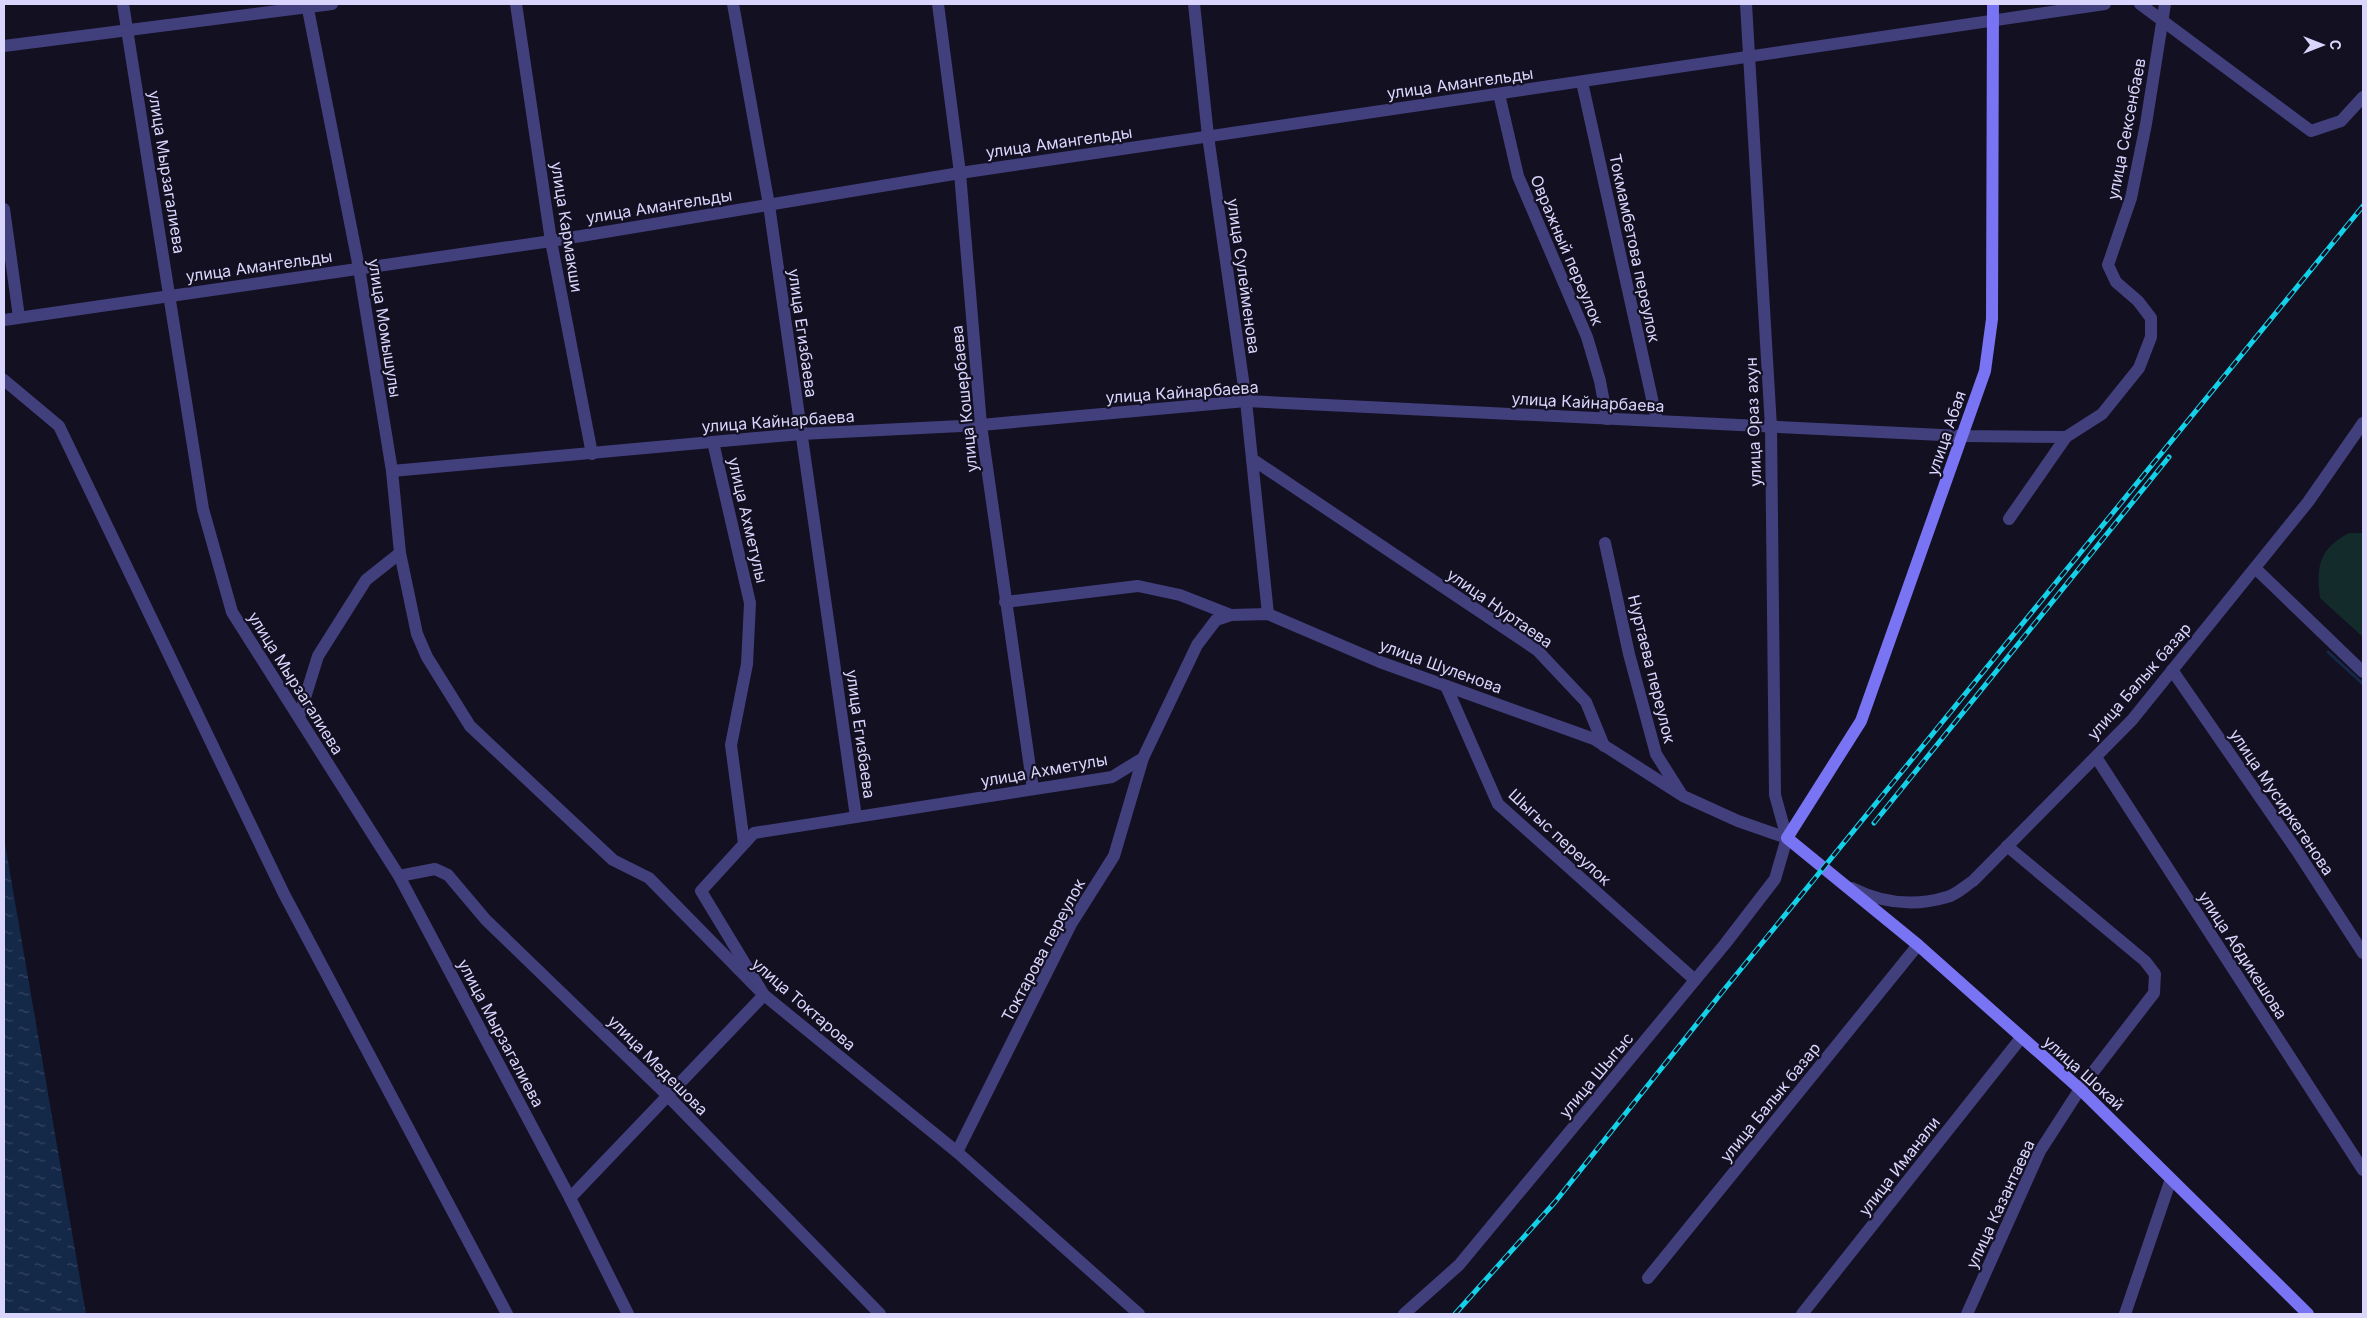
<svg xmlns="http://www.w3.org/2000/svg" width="2367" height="1318" viewBox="0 0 2367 1318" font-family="Inter,sans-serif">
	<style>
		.garden { fill: #132c2b }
		.water { fill: url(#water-ripples) }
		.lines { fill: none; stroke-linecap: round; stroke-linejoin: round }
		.stream { stroke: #142848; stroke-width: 3 }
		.street { stroke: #423f7d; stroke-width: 12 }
		.secondary { stroke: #7874f3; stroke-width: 12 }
		.rail-casing { stroke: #13d1e9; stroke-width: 5 }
		.rail { stroke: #131022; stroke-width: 3; stroke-dasharray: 9; stroke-linecap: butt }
		.labels { text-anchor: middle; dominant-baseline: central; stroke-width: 4.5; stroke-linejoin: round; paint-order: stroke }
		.street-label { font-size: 16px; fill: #d9d5fc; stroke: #131022 }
	</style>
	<defs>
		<pattern id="water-ripples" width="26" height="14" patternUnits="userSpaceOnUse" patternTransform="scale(1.25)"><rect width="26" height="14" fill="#142848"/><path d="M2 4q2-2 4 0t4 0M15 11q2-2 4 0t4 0" fill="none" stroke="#364663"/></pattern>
	</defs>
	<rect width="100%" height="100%" fill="#131022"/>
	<path class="garden" d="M2349,533H2363V637L2320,598C2316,566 2319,549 2349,533Z"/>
	<polygon class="water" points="4,838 86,1314 4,1314"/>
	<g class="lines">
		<polyline class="stream" points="2328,652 2363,684"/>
		<g class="street">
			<polyline points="123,4 203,509 232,612 399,876 570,1198 628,1314"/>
			<polyline points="307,4 359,268 392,471 400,553 417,634 427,657 470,726 613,860 649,878 764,995 957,1152 1139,1314"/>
			<polyline points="516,4 551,241 592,454"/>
			<polyline points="733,4 769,205 856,817"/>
			<polyline points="938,4 960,173 981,425 1033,789"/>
			<polyline points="1194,4 1208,136 1246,401 1268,614"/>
			<polyline points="1746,4 1771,427 1775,795 1787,838"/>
			<polyline points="2140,4 2311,131 2341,121 2363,97"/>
			<polyline points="4,46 332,4"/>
			<polyline points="1582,82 1657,421"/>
			<polyline points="1499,94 1518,176 1587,337 1600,381 1607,419"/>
			<polyline points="4,209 19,317"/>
			<polyline points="4,320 551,241 960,173 2105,4"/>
			<polyline points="4,380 59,426 284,894 507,1314"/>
			<polyline points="713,442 750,603 747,664 731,745 744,843"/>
			<polyline points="1252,459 1537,650 1586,702 1604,746"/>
			<polyline points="392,471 801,434 981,425 1246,401 1962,436 2066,437"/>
			<polyline points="2009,519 2066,437 2102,414 2139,368 2151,337 2151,318 2138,301 2116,282 2108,265 2131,198 2146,124 2165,4"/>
			<polyline points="1605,543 1629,654 1656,754 1680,792"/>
			<polyline points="2255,568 2363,672"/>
			<polyline points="1005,602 1138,586 1180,595 1231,615"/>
			<polyline points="2172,670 2297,851 2363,953"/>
			<polyline points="1446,686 1498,804 1695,980"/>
			<polyline points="299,717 318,656 366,580 400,553"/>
			<polyline points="2096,757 2363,1170"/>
			<polyline points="399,876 435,869 448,875 486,920 667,1095 880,1314"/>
			<path d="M1852,888C1882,903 1914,907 1947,897C1956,895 1965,886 1973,881L2132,720L2308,502L2363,423"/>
			<polyline points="957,1152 1071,924 1114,856 1143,758"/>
			<polyline points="570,1198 764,995 701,891 754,833 1112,777 1143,758 1197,645 1216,620 1231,615 1268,614 1380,662 1594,739 1683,796 1738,821 1787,838"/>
			<polyline points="1648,1278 1918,945"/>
			<polyline points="1404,1314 1459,1265 1725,944 1775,879 1787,838"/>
			<polyline points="1802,1314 2021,1038"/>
			<polyline points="1967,1314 2040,1151 2080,1089 2154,993 2155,974 2145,961 2007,846"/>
			<polyline points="2125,1314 2171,1179"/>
		</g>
		<polyline class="secondary" points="1993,4 1992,319 1985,371 1861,721 1787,838 1918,945 2080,1089 2308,1314"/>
		<g class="rail-casing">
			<g id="rail">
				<polyline points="1874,823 2169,457"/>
				<polyline points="1455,1314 1555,1202 1723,991 2363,206"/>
			</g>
		</g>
		<use href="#rail" class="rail"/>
	</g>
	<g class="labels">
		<g class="street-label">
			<text transform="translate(1460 83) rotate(-8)">улица Амангельды</text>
			<text transform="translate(2126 129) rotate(-79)">улица Сексенбаев</text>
			<text transform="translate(1059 142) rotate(-8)">улица Амангельды</text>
			<text transform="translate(167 172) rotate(81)">улица Мырзагалиева</text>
			<text transform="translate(659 206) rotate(-9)">улица Амангельды</text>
			<text transform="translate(567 227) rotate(81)">улица Кармакши</text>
			<text transform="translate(1635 248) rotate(78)">Токмамбетова переулок</text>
			<text transform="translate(1567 250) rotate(67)">Овражный переулок</text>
			<text transform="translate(259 266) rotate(-8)">улица Амангельды</text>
			<text transform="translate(1244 276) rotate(82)">улица Сулейменова</text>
			<text transform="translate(385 328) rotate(81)">улица Момышулы</text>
			<text transform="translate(803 333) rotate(82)">улица Егизбаева</text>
			<text transform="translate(1182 392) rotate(-4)">улица Кайнарбаева</text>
			<text transform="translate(964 399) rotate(-96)">улица Кошербаева</text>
			<text transform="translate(1588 402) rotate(3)">улица Кайнарбаева</text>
			<text transform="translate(778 421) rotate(-4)">улица Кайнарбаева</text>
			<text transform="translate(1753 422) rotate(-92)">улица Ораз ахун</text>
			<text transform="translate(1946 433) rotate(-71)">улица Абая</text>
			<text transform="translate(748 520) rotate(77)">улица Ахметулы</text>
			<text transform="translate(1500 608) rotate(35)">улица Нуртаева</text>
			<text transform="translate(1441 666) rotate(20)">улица Шуленова</text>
			<text transform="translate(1652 669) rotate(76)">Нуртаева переулок</text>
			<text transform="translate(2139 681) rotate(-49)">улица Балык базар</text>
			<text transform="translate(296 683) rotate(58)">улица Мырзагалиева</text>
			<text transform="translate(861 734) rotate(82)">улица Егизбаева</text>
			<text transform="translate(1044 770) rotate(-10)">улица Ахметулы</text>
			<text transform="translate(2282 802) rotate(56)">улица Мусиркегенова</text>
			<text transform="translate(1560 837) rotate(43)">Шыгыс переулок</text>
			<text transform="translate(1043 950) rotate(-62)">Токтарова переулок</text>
			<text transform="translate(2243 955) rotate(57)">улица Абдикешова</text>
			<text transform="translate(804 1004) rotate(41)">улица Токтарова</text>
			<text transform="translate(501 1033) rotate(62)">улица Мырзагалиева</text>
			<text transform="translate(658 1065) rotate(45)">улица Медешова</text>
			<text transform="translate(2084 1073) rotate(42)">улица Шокай</text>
			<text transform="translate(1596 1075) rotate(-50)">улица Шыгыс</text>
			<text transform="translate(1770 1102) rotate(-51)">улица Балык базар</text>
			<text transform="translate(1899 1166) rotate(-52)">улица Иманали</text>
			<text transform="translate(2000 1204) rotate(-65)">улица Казантаева</text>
		</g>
	</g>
	<rect width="2367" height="1318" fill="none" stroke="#d9d5fc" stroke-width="10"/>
	<g transform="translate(2322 45) rotate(90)" stroke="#131022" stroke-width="4" paint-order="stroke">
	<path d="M0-4L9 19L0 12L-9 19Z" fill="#d9d5fc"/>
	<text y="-8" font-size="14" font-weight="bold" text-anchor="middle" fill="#d9d5fc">С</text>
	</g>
</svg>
